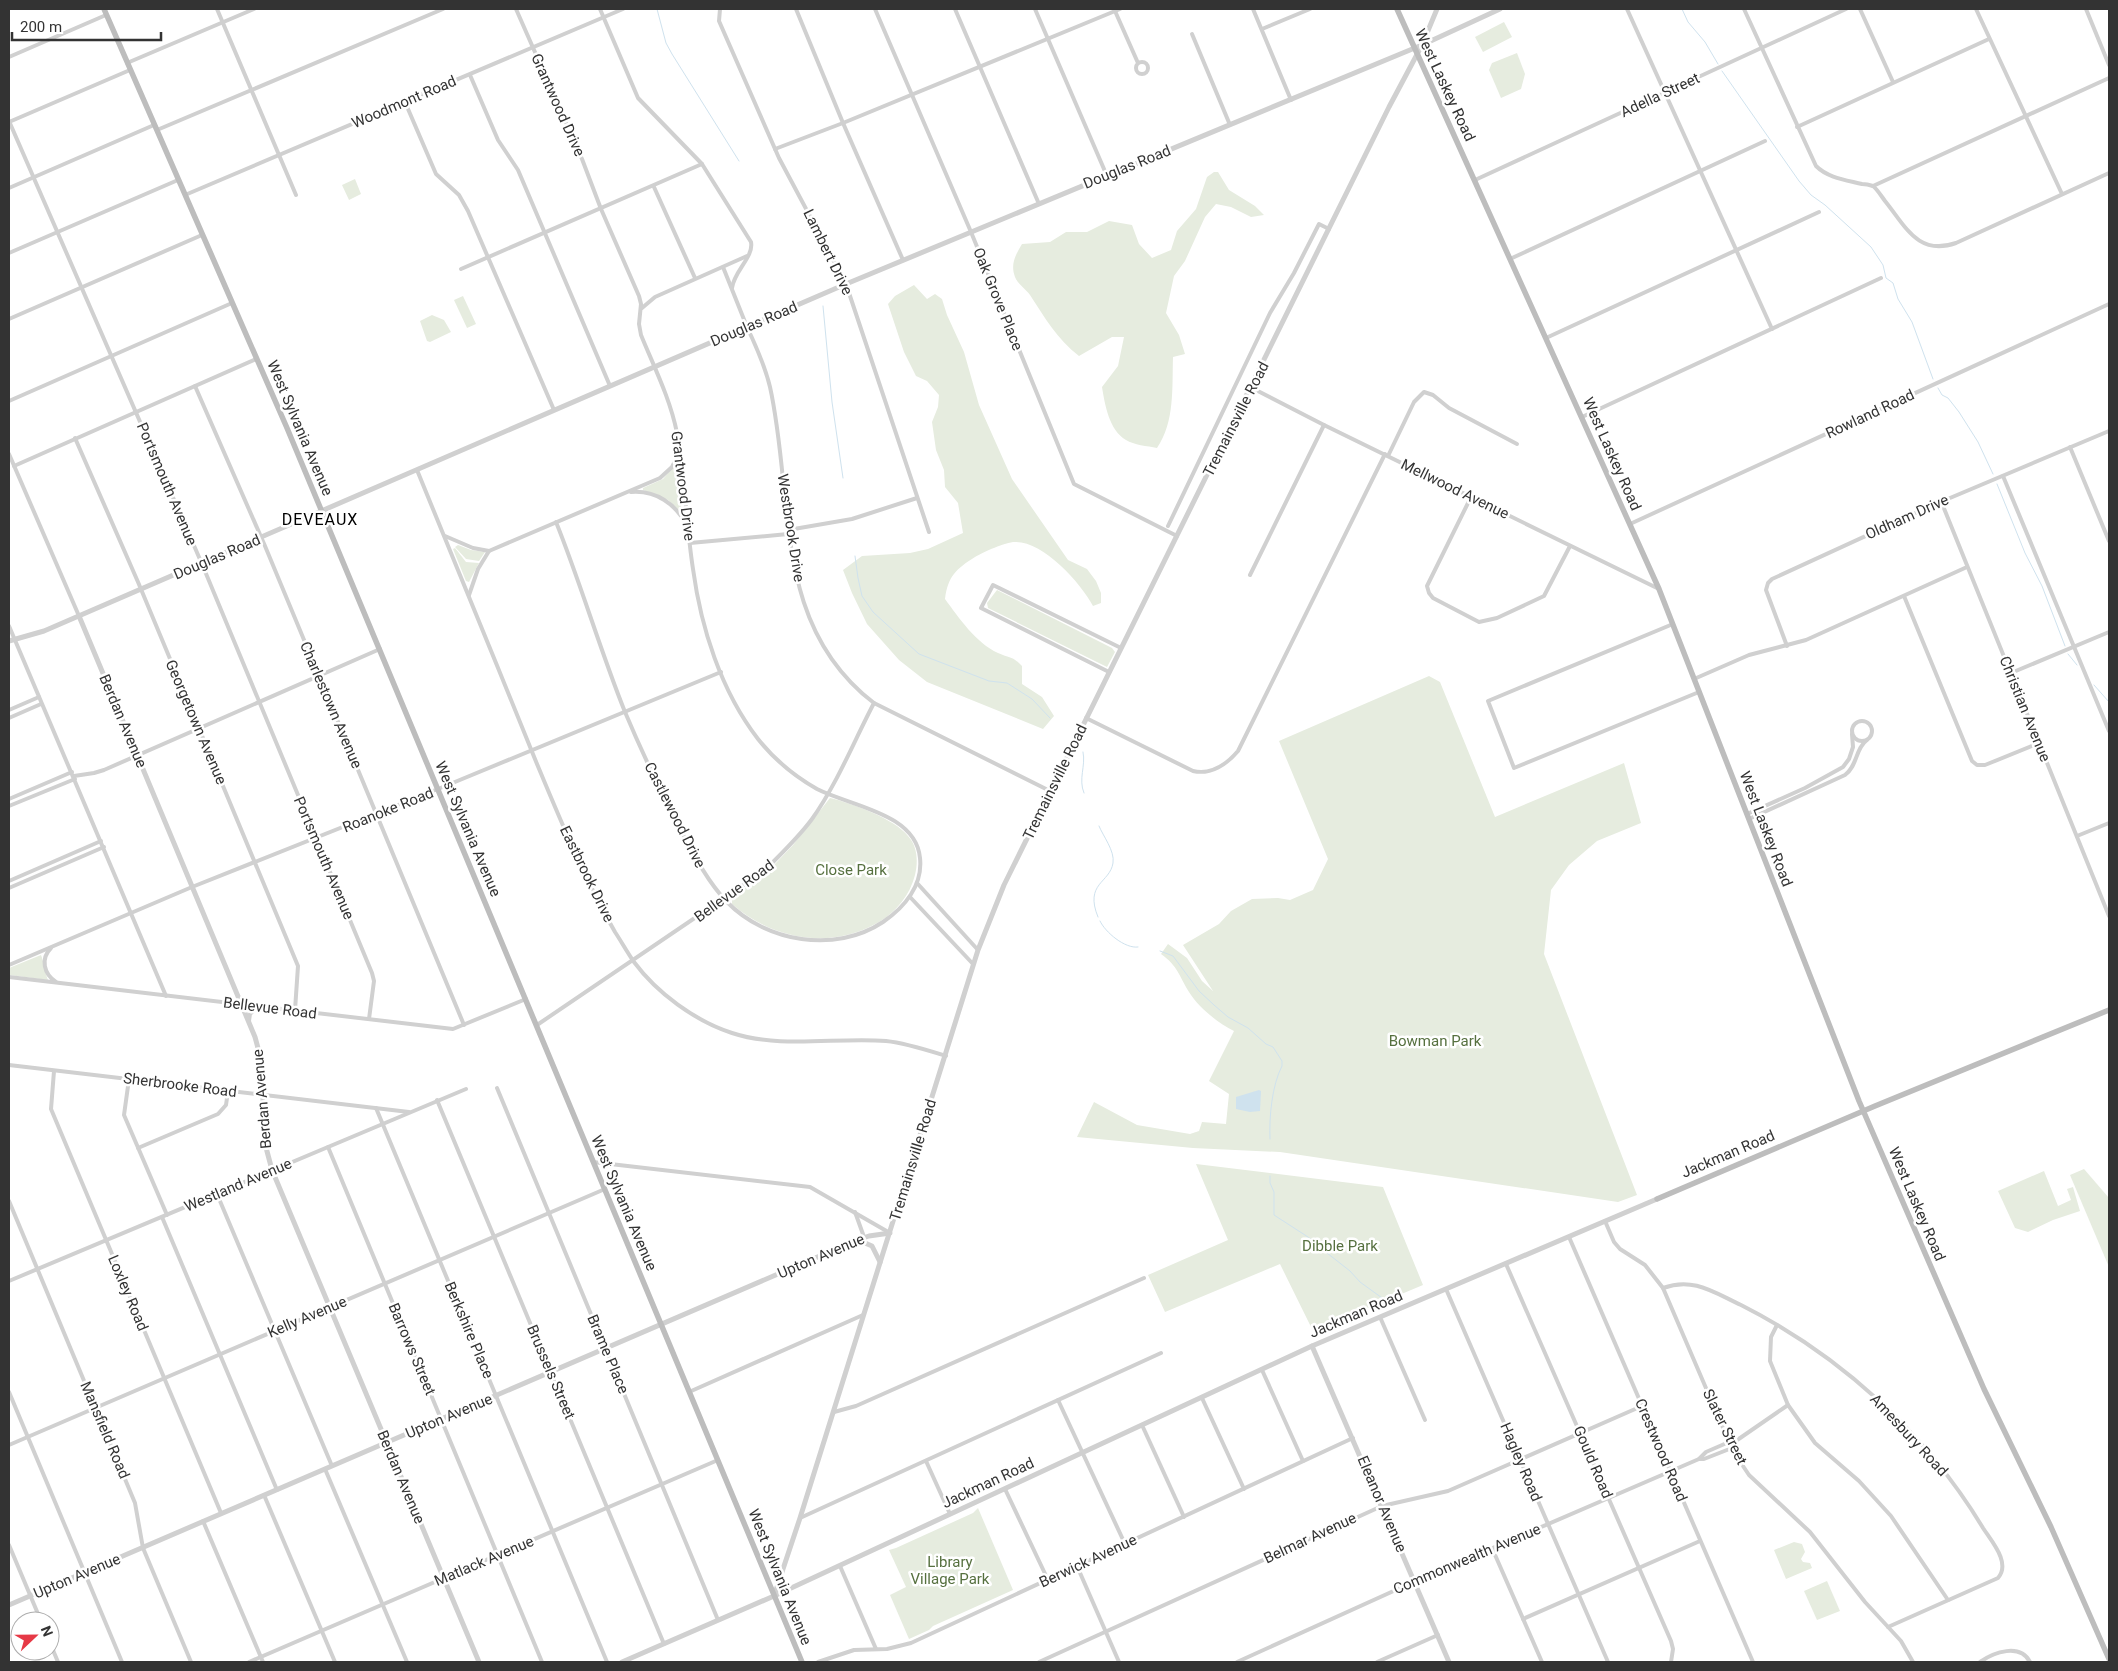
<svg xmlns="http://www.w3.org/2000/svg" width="2118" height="1671" viewBox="0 0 2118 1671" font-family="Roboto,sans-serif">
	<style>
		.green { fill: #e6ecdf }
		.water { fill: #cfe2ee }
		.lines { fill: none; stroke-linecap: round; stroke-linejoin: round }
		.stream { stroke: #cfe2ee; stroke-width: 1 }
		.minor { stroke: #d0d0d0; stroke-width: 4 }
		.tertiary { stroke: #d0d0d0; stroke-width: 5 }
		.secondary { stroke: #bdbdbd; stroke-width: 5.5 }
		.labels { text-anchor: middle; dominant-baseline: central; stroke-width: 5; stroke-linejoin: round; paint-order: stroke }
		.street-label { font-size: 15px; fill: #333; stroke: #fff }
		.park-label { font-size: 15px; fill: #56703f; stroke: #fff }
		.neighbourhood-label { font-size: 16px; letter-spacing: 1px; fill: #000; stroke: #fff }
	</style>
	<rect width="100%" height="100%" fill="#fff"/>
	<g class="green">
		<polygon points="1504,22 1512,37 1483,52 1475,37"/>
		<polygon points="1517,53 1525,74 1521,89 1501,98 1489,70 1492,63"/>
		<path d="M1214,172H1218L1229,190L1255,206L1264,215L1251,217L1231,207L1216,204L1205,217L1185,261L1174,276L1166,313L1179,335L1185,354L1173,357C1172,387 1175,422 1157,448C1147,446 1134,445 1126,440C1109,430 1105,405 1102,387L1118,366L1124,337H1112L1079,356C1057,339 1045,318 1030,295C1026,289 1017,283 1015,277C1010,264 1016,254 1022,244L1050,242L1066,232H1087L1109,221L1132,225L1139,244L1152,258L1171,250L1177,231L1196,209L1207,177Z"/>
		<polygon points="355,179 361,194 349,200 342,185"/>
		<path d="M914,285L927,299L935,294L942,299L947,315L964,352L979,405L1012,479L1068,560L1087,569L1096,581L1101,593V603L1093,606C1081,583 1043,541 1015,542C1005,542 984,552 975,557C956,569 948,576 945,599C959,618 976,643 998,653C1011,659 1011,655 1022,666V684L1042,697L1054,716L1043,729L927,682L899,660L867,624L852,593L843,570L862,556L910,553L928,549L963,533L958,503L945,487L944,470L936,450L932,422L938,407L939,395L927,381L916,376L904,352L888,304L895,296Z"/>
		<polygon points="463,296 476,324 467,328 454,300"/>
		<polygon points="432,315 444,320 451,332 430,342 427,341 420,321"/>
		<polygon points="675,465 677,465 682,514 668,500 643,490 643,488 663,479"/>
		<polygon points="458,545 471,550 485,552 479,561 466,559 455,547"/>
		<polygon points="455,548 466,562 479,563 469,582 466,581 453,549"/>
		<polygon points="997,590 1112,648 1115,652 1107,667 988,608 987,603"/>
		<path d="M1429,676L1440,682L1495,817L1624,763L1641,823L1597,841L1569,865L1551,890L1544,954L1637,1195L1618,1202L1280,1152L1193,1148L1077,1137L1094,1102L1137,1125L1190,1134L1199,1131L1202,1122L1226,1124L1229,1094L1209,1081L1234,1031C1218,1023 1199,1008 1189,992C1179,976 1178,966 1161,954L1168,944L1187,958L1202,981L1213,991L1183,945L1219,924L1231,911L1252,899L1278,898L1290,900L1313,890L1328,859L1279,741Z"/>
		<path d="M830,798C851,803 895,819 908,836C918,847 918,862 915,875C910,895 896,912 879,922C831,950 773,940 732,904V898L773,866L793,845Z"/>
		<path d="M41,955C43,959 45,973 48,980L9,975V968Z"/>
		<polygon points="1196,1164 1383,1187 1423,1285 1313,1331 1280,1264 1165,1312 1148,1275 1228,1240"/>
		<polygon points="2084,1169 2109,1198 2109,1267 2070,1175"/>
		<polygon points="2044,1171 2058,1206 2071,1200 2067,1189 2073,1187 2080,1211 2053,1220 2028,1232 2015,1228 1998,1191"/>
		<polygon points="978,1508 1013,1590 933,1626 929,1630 909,1639 890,1595 906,1587 889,1550 896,1548 973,1513"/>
		<polygon points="1794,1542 1802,1544 1805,1552 1801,1559 1803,1562 1810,1563 1812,1568 1786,1579 1774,1550"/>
		<polygon points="1827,1581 1840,1611 1817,1620 1804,1591"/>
	</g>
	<polygon class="water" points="1259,1090 1261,1091 1260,1111 1250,1112 1236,1109 1236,1097"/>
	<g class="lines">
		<g class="stream">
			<polyline points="657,9 666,43 672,54 739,161"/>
			<polyline points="1682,9 1688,22 1705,42 1718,64"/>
			<polyline points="1722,71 1799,181 1811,195 1825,205 1871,247 1883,265 1886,278 1893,283 1898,299 1912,322 1933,379"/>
			<polyline points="823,306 832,402 843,478"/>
			<polyline points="1938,388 1942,395 1948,398 1959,412 1978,442 1993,474"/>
			<polyline points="1997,484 2025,553 2042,586 2065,646"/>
			<polyline points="855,556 858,578 862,596 873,612 919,654 989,681 1007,683 1032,699 1050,718"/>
			<polyline points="2068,654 2077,665"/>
			<polyline points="2094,685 2109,702"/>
			<path d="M1083,752C1086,766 1078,779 1084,793"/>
			<path d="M1098,917C1084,883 1110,883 1113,863C1115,851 1103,836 1099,826"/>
			<path d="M1100,921C1105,932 1125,949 1138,947"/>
			<path d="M1160,951L1173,956L1199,991L1214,1005L1228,1017L1248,1028L1266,1044L1273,1047L1282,1061V1066C1272,1085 1269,1117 1270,1139"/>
			<polyline points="1270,1176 1270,1183 1274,1192 1274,1215 1308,1237 1322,1249"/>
			<polyline points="1327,1253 1350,1271 1360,1282 1389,1303"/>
		</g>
		<g class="minor">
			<polyline points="217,9 296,195"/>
			<path d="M516,9L582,159L601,209L639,296L641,304L639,324L641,335C654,367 670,398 677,433C685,478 686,524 693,569C701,628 721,691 758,739C774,759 794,776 817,789C850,806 916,813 920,858C923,885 905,907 883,922C835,954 766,942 727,902C706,880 692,851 678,825C659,788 641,750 625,712C600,650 581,584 556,522"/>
			<path d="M600,9L638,98L702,164L751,242C754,257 734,271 732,288"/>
			<polyline points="720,9 719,21 779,158 846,284 929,532"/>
			<polyline points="796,9 843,123 903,260"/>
			<polyline points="875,9 971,232 1074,484 1177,536"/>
			<polyline points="955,9 1039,204"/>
			<polyline points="1035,9 1107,176"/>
			<polyline points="1253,9 1291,100"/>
			<polyline points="1627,9 1772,329"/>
			<path d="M1744,9L1816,166C1828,178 1846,180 1862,184C1865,184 1870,185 1873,186C1877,189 1882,197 1885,201C1906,227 1918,256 1956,243L2109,173"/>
			<polyline points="1860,9 1893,82"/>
			<polyline points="1976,9 2062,194"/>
			<polyline points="2086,9 2109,65"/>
			<polyline points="1115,11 1138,63"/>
			<polyline points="1262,29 1310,9"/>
			<polyline points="1192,34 1230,125"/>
			<polyline points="9,57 106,15"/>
			<circle cx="1142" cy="68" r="6"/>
			<polyline points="127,63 254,9"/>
			<polyline points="470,75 498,140 518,170 610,386"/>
			<polyline points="405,102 436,174 459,195 468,211 554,410"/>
			<polyline points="9,121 202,564 372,973 374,981 369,1019"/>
			<polyline points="9,122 130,70"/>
			<polyline points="1797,127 1989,39"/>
			<polyline points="157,130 443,9"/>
			<polyline points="775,149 843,123 1120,9"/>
			<polyline points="1475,180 1846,9"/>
			<polyline points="1873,186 2109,78"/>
			<polyline points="654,187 695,278"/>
			<polyline points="9,188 154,125"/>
			<polyline points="185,195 623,9"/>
			<polyline points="9,253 178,180"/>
			<polyline points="1510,259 1765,141"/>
			<path d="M723,267C731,287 739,307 747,327C756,346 765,366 770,387C795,499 771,624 874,703L1050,791"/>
			<polyline points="461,269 702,164"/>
			<polyline points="642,308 655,297 747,256"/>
			<polyline points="9,319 202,235"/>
			<polyline points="1546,338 1819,212"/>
			<polyline points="195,386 265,546 464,1025"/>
			<polyline points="1252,388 1324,425 1659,589"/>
			<polyline points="9,401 232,303"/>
			<polyline points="1582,417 1881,278"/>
			<polyline points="75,438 138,582 298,966 295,1010"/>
			<polyline points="2070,447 2109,541"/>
			<polyline points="9,454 79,616"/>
			<polyline points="1388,456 1414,402 1424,392 1433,395 1449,408 1517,444"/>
			<polyline points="14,466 256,359"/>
			<path d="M417,470C458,568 497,666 537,764C561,821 584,878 615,932C621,941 627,952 634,962C657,993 695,1021 732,1033C781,1049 836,1037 886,1041C906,1043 927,1050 946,1056"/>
			<polyline points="2003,476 2109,731"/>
			<path d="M631,492C656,490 676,504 687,526"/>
			<polyline points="1471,497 1427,586 1429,593 1433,598 1479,622 1497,618 1544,596 1570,546"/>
			<polyline points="1941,501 2109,916"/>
			<polyline points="1630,524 2109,304"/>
			<polyline points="1168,526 1270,313 1294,273 1319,224 1329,229"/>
			<polyline points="788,530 852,519 917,498"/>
			<polyline points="445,536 473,548 489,551 660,478 672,467 679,453"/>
			<polyline points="690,543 788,534"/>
			<polyline points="1250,575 1324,425"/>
			<polyline points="469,595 478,569 489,551"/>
			<polyline points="1904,596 1972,761 1977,765 1985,765 2039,743"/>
			<polyline points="1673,624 1488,701 1514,768 1699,692"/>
			<polyline points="9,626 166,996"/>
			<polyline points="1787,646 1766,590 1768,583 1772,579 1931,506 2109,431"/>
			<polyline points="1109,672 981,608 993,585 1121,648"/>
			<polyline points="2011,673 2109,632"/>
			<polyline points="1694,679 1749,655 1806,640 1967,567"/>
			<polyline points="9,710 39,697"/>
			<polyline points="9,718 41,704"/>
			<path d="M1086,718L1193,771C1211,775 1227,764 1238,751L1385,454"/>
			<circle cx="1862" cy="731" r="10"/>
			<polyline points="74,776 94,773 104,770 380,649"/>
			<polyline points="9,799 72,772"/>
			<polyline points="9,806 75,779"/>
			<polyline points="1747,814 1805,788 1843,767 1849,759 1853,747 1852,734"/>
			<path d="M1749,819L1845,775C1858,765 1855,749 1867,740"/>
			<polyline points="2077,836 2109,823"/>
			<polyline points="9,881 101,841"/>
			<polyline points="917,883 978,950"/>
			<polyline points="9,888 104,847"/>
			<polyline points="910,897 973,964"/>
			<path d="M51,948C40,959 44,974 56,982"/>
			<polyline points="9,965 192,887 438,789 721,672"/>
			<polyline points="9,977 453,1029 526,999"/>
			<polyline points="249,1021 250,1014 257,1007"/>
			<path d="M537,1025L764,871C781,854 798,838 812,819C837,784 854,741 874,703"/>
			<polyline points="9,1065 409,1112"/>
			<polyline points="54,1071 51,1109 221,1513"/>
			<polyline points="129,1079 124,1115 167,1215"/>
			<polyline points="497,1088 718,1620"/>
			<polyline points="437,1100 664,1644"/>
			<polyline points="376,1108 607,1662"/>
			<polyline points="328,1147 542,1662"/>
			<polyline points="138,1148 218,1114 226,1105 228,1091"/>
			<polyline points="593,1162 810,1187 890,1233"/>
			<polyline points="217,1194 332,1466"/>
			<polyline points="9,1201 135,1503 143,1548 191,1662"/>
			<polyline points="855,1212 864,1237"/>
			<polyline points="162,1217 277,1490"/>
			<polyline points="1605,1221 1614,1242 1620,1249 1645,1265 1663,1288 1733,1451 1749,1475 1810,1532 1865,1602 1901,1641 1913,1662"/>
			<polyline points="1569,1237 1753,1662"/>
			<polyline points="1506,1264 1671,1641 1673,1649 1671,1662"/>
			<polyline points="9,1281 466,1089"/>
			<path d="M1663,1288C1693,1277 1713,1292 1741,1305C1840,1355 1926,1433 1983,1528C1992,1542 2011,1563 1998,1578L1888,1627"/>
			<polyline points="1446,1289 1608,1662"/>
			<polyline points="1380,1317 1425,1420"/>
			<polyline points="1777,1325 1771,1337 1770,1361 1788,1405 1815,1443 1859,1481 1891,1516 1948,1600"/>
			<polyline points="1262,1370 1303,1461"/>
			<polyline points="9,1392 122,1662"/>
			<polyline points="689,1392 863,1315"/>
			<polyline points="1202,1398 1244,1489"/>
			<polyline points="1058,1400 1125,1544"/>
			<polyline points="834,1412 856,1406 1144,1278"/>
			<polyline points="1142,1425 1184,1517"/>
			<polyline points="9,1445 605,1189"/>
			<polyline points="1730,1445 1788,1405"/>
			<polyline points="1699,1459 1704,1459 1732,1448"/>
			<polyline points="926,1461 950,1514"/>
			<polyline points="325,1469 407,1662"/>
			<polyline points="1005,1489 1048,1580"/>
			<polyline points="264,1495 335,1662"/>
			<polyline points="800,1518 1161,1353"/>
			<polyline points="203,1521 263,1662"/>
			<polyline points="9,1545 41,1621"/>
			<polyline points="1492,1548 1542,1662"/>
			<polyline points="840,1566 876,1649"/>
			<polyline points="1077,1566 1119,1662"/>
			<polyline points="1523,1619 1700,1541"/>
			<polyline points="50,1643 58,1662"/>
			<polyline points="249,1662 718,1460"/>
			<polyline points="818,1662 854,1650 887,1649 911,1643 1353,1438"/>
			<polyline points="1039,1662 1382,1506 1448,1491 1642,1406"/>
			<polyline points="1237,1662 1409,1584 1699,1459 1706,1452 1729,1442"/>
			<polyline points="1377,1662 1438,1635"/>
			<path d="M1980,1662C1994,1652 2020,1643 2030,1662"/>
		</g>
		<g class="tertiary">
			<polyline points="79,616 255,1037 262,1063 264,1140 272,1170 479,1662"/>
			<polyline points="9,641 44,631 846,284 1422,45 1500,9"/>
			<polyline points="858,1240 872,1246 880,1262"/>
			<polyline points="1312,1346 1449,1662"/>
			<polyline points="774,1596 800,1518 978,950 1004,885 1389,107 1422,45 1437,9"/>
			<polyline points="9,1605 857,1240 869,1236 890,1233"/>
			<polyline points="622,1662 774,1596 1312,1346 1657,1199"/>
		</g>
		<g class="secondary">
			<polyline points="104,9 287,428 802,1662"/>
			<polyline points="1397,9 1659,589 1859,1101 1984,1389 2051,1527 2109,1659"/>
			<polyline points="1657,1199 1875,1106 2109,1010"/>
		</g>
	</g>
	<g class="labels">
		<g class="street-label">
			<text transform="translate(1445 85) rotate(65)">West Laskey Road</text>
			<text transform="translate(1660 95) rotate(-25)">Adella Street</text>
			<text transform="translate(404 102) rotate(-23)">Woodmont Road</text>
			<text transform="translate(558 105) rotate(66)">Grantwood Drive</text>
			<text transform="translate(1127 167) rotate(-22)">Douglas Road</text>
			<text transform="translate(828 252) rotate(64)">Lambert Drive</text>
			<text transform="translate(998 299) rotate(68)">Oak Grove Place</text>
			<text transform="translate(754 324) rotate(-23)">Douglas Road</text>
			<text transform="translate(1870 414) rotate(-25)">Rowland Road</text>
			<text transform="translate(1236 419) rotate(-63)">Tremainsville Road</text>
			<text transform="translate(300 428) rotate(67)">West Sylvania Avenue</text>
			<text transform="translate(1612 454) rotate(66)">West Laskey Road</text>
			<text transform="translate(167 484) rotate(67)">Portsmouth Avenue</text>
			<text transform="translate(683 486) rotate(83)">Grantwood Drive</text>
			<text transform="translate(1455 489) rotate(26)">Mellwood Avenue</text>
			<text transform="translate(1907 517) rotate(-24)">Oldham Drive</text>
			<text transform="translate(791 528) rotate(81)">Westbrook Drive</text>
			<text transform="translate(217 557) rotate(-23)">Douglas Road</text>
			<text transform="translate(331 705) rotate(67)">Charlestown Avenue</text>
			<text transform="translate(2025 709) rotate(68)">Christian Avenue</text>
			<text transform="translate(123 721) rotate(67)">Berdan Avenue</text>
			<text transform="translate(196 722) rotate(67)">Georgetown Avenue</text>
			<text transform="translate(1055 782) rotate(-64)">Tremainsville Road</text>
			<text transform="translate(388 810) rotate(-22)">Roanoke Road</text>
			<text transform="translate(675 815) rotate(63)">Castlewood Drive</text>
			<text transform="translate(468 829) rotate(67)">West Sylvania Avenue</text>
			<text transform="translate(1766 829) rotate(69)">West Laskey Road</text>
			<text transform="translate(324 858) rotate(67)">Portsmouth Avenue</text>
			<text transform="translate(587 874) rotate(64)">Eastbrook Drive</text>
			<text transform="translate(734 891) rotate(-36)">Bellevue Road</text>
			<text transform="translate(270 1008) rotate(7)">Bellevue Road</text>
			<text transform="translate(180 1085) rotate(7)">Sherbrooke Road</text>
			<text transform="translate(262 1099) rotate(-95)">Berdan Avenue</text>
			<text transform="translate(1728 1154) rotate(-23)">Jackman Road</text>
			<text transform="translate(913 1160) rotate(-73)">Tremainsville Road</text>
			<text transform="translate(238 1185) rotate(-23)">Westland Avenue</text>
			<text transform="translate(624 1203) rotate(67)">West Sylvania Avenue</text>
			<text transform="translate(1917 1204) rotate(67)">West Laskey Road</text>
			<text transform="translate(821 1256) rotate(-23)">Upton Avenue</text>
			<text transform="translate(128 1293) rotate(67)">Loxley Road</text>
			<text transform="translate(1356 1314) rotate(-23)">Jackman Road</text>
			<text transform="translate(307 1317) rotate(-23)">Kelly Avenue</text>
			<text transform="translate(469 1330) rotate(67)">Berkshire Place</text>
			<text transform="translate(412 1349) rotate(67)">Barrows Street</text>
			<text transform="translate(608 1354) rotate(67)">Brame Place</text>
			<text transform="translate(551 1372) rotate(67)">Brussels Street</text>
			<text transform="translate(449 1416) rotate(-23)">Upton Avenue</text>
			<text transform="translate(1725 1427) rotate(64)">Slater Street</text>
			<text transform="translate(105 1430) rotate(67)">Mansfield Road</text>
			<text transform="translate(1909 1435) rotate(47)">Amesbury Road</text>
			<text transform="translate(1661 1450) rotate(67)">Crestwood Road</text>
			<text transform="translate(1521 1462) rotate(67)">Hagley Road</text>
			<text transform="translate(1593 1462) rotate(67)">Gould Road</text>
			<text transform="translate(401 1477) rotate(67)">Berdan Avenue</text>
			<text transform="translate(988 1483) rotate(-25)">Jackman Road</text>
			<text transform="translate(1382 1504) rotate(67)">Eleanor Avenue</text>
			<text transform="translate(1310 1538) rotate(-25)">Belmar Avenue</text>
			<text transform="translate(1467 1559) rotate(-23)">Commonwealth Avenue</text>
			<text transform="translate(484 1561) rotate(-23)">Matlack Avenue</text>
			<text transform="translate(1088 1561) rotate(-25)">Berwick Avenue</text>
			<text transform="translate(77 1576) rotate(-23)">Upton Avenue</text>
			<text transform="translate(780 1577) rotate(68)">West Sylvania Avenue</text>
		</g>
		<g class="park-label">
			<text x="851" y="870">Close Park</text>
			<text x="1435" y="1041">Bowman Park</text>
			<text x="1340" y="1246">Dibble Park</text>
			<text x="950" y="1562">Library<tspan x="950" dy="17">Village Park</tspan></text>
		</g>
		<g class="neighbourhood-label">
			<text x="320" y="519">DEVEAUX</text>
		</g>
	</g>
	<rect width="2118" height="1671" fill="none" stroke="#333333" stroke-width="20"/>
	<g transform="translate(35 1636) rotate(68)"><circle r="24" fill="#ffffff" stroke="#adadad"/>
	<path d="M0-4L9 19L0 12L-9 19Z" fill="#e63946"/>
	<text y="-8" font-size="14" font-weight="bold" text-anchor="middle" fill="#333333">N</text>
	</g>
	<path d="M12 32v8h149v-8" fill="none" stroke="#333333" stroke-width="2.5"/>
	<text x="20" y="32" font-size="15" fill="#333333" stroke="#ffffff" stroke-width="4" paint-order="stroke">200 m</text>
</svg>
